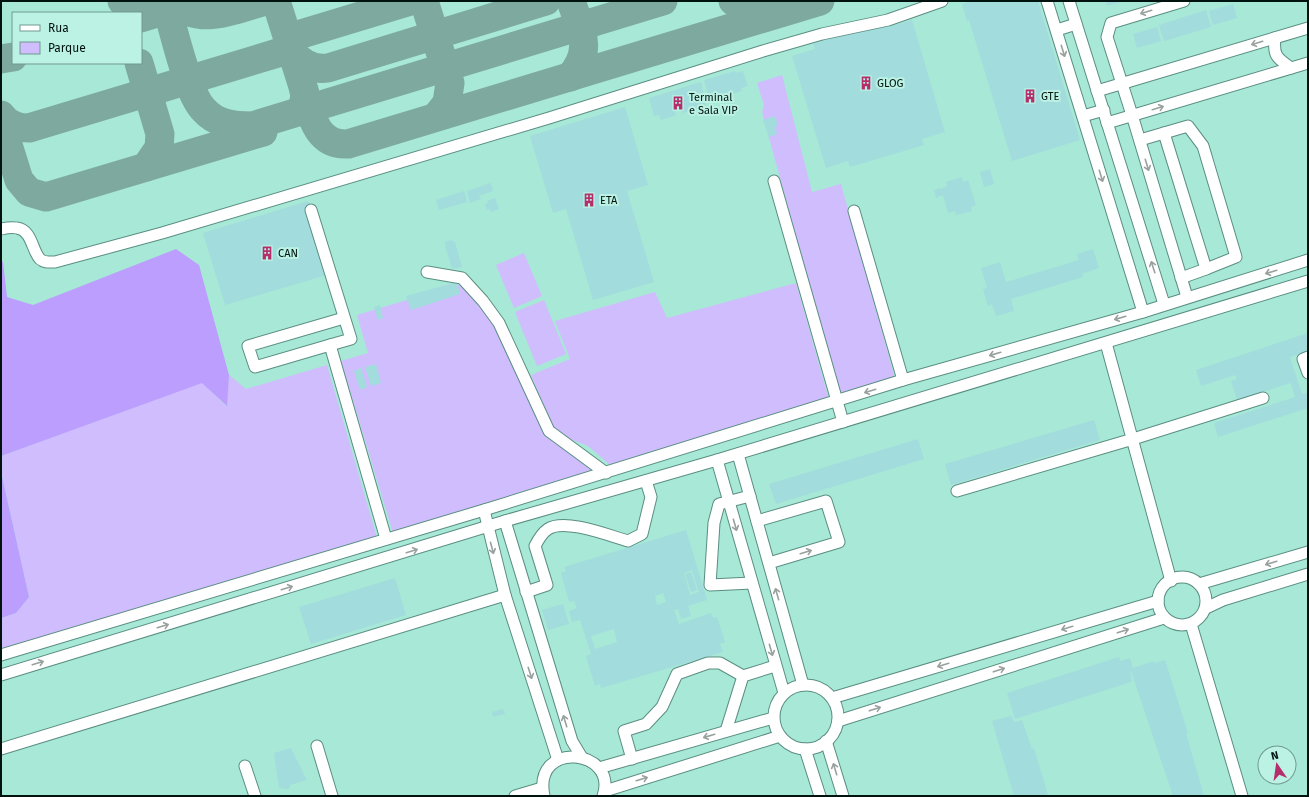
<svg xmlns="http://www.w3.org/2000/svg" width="1309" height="797" viewBox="0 0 1309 797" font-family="'Fira Sans',sans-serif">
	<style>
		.built { fill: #a8e8d7; fill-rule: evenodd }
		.green { fill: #cfbdfd }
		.forest { fill: #bb9efe }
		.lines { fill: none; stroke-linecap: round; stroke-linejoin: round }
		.taxiway { stroke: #7ea99e; stroke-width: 29 }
		.building { fill: #a2dcdd; fill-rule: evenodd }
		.minor-casing { stroke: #5a8e82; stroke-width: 13 }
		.minor { stroke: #fff; stroke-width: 11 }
		.oneway { stroke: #99a19f }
		.labels { text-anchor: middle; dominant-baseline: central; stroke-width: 4; stroke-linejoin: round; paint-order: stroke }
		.poi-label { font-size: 11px; fill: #01130f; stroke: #bbf2e4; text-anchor: start }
	</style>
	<rect width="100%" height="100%" fill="#bbf2e4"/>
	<path class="built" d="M1,1H1308V796H1ZM13,13H141V63H13ZM1265,753H1289V777H1265Z"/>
	<g class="green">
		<polygon points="782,75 812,192 841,184 894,375 892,382 840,397 762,112 764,105 757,83"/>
		<polygon points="524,253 542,296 514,308 496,265"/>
		<polygon points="796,283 829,400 610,465 588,446 567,438 552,427 531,375 570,359 555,321 655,292 667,318"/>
		<polygon points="460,284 480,306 497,330 547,437 596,471 393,533 341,361 368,353 357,315"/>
		<polygon points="544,300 566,354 537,366 515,312"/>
		<polygon points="327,365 377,538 1,651 1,618 16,613 29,597 1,472 1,456 202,382 226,406 229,375 246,389"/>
	</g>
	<g class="forest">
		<polygon points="176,249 199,265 229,375 227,406 202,383 1,456 1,261 3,262 7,297 33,305"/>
		<polygon points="1,472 29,597 16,613 1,618"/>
	</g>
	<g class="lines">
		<g class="taxiway">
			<polyline points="122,1 131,9 139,13"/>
			<path d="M165,1C173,26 187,94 204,110C216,124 234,126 252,126L663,1"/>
			<path d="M172,1C200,27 234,10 265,1"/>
			<polyline points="276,1 304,90 305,96 302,110"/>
			<polyline points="424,1 450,83 447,103 436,117"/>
			<path d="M733,1C747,10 764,8 779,3"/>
			<polyline points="141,18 187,4"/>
			<polyline points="288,38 410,1"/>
			<path d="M293,53C302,64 313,70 328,68L546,1"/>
			<polyline points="1,59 13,57"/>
			<polyline points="139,63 160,134 159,148 146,167"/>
			<path d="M570,77C594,49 581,31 571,1"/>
			<path d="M304,91C311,114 316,146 348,144L820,1"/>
			<path d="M1,115C8,125 18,128 29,128L291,49"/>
			<polyline points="1,122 19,180 29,192 46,197 263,132"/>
		</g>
	</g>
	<g class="building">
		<polygon points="972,1 1038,1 1080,140 1012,161 969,20 967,21 962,4"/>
		<polygon points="1106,1 1124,1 1107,6"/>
		<polygon points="1233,4 1237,18 1213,25 1209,11"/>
		<polygon points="1206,10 1211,27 1164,41 1159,25"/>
		<polygon points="912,20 945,132 922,139 924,145 850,167 848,161 826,168 792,56 815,49 813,44 887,21 889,27"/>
		<polygon points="1157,27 1161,41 1137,48 1133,34"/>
		<polygon points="735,71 736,73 743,71 748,86 741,88 742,91 719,98 719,101 715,99 710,101 704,80"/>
		<polygon points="701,82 706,106 682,113 681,108 674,110 676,115 661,120 659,115 654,116 649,98"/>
		<polygon points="625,107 648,185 627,191 654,282 593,300 566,209 553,213 530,136"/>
		<polygon points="775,116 778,125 775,127 777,134 769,137 763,120"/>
		<polygon points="990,169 994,184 984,187 980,172"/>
		<polygon points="962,177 963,182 968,180 976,205 971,207 972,211 956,215 955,211 948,213 943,195 936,198 934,190 940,188 942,193 941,189 947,186 946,182"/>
		<polygon points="491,183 493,191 479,196 481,199 470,203 467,191"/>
		<polygon points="464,191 467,202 439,210 436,200"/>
		<polygon points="495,198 499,209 490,212 490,209 487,210 485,204 488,203 487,201"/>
		<polygon points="308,201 330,274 225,305 203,233"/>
		<polygon points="451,240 455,242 462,267 452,269 445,245 445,242"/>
		<polygon points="1093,249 1099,268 1082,274 1083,277 1011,299 1014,311 996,316 992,304 988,306 983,289 987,288 981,268 1000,262 1006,282 1079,260 1077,254"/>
		<polygon points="457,282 460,294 411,310 406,296"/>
		<polygon points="380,305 383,318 378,320 374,307"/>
		<polygon points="1308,333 1308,351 1290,357 1302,394 1308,393 1308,408 1218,437 1214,423 1295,397 1291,383 1237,400 1231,381 1237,379 1235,375 1201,386 1196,370"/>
		<polygon points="376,364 381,383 371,386 365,367"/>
		<polygon points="361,368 367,387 360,390 354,371"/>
		<polygon points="1094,420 1100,440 951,485 945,464"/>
		<polygon points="918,439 924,459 776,504 769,484"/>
		<path d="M686,530L707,600L688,606L691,616L681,619L678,609L674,610L679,624L711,613L713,618L717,617L725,642L720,644L723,652L601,688L600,684L595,686L586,656L591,654L580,620L572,622L569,611L577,608L574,601L569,602L561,573L566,571L564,567ZM692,570L699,592L690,595L684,573ZM663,593L666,602L657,605L655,596ZM614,629L617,642L595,649L591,636Z"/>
		<polygon points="691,572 697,590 691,592 685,574"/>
		<polygon points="395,578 406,615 311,644 299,607"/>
		<polygon points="563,604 569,624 548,630 542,610"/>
		<polygon points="1119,657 1120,661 1130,658 1133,668 1154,661 1155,663 1165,660 1188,733 1186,733 1204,796 1173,796 1131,671 1130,671 1132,681 1128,683 1015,719 1007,693"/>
		<polygon points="503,709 505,714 493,717 492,712"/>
		<polygon points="1010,716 1012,717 1014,722 1022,720 1032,749 1034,748 1048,795 1046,796 1014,796 992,721"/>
		<polygon points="291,748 307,780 290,785 290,788 286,789 279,788 274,753"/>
	</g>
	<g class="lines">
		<g class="minor-casing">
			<g id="minor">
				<polyline points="1047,1 1143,312"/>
				<polyline points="1069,1 1164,304"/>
				<polyline points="1184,1 1111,23 1107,37 1132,115 1187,297"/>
				<polyline points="1057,30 1076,24"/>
				<path d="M1275,38C1273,56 1277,58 1291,68"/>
				<polyline points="1097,91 1308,28"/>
				<polyline points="1083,116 1104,110"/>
				<polyline points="1107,123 1308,63"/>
				<polyline points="1164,133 1206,269 1181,278"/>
				<polyline points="1140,140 1188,126 1203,146 1236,257 1206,269"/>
				<polyline points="774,181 843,422"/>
				<polyline points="311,210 351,339 330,345"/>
				<polyline points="854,211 903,380"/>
				<path d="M1,229C6,228 12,227 17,228C32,230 32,251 40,259C44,263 50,262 55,262L162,233L549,118L763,51L822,34L888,20L942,1"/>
				<polyline points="427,272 462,278 483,301 499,323 549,431 606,473"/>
				<polyline points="344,318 248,346 255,367 330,345 386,539"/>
				<polyline points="1106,343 1171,581"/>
				<polyline points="1308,357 1303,359 1308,373"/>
				<polyline points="738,454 803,685"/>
				<polyline points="717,460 784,693"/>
				<polyline points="957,491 1133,439 1263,398"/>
				<polyline points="750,496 719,504 714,523 710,585 752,583"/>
				<polyline points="484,510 505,595 558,760"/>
				<polyline points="505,521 572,741 581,756"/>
				<polyline points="757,521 826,501 839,542 769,563"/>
				<circle cx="1182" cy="601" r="24"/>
				<polyline points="1199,584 1308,552"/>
				<path d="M526,592L547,585L535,546C538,540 542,533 548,529C565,518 610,536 628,541L642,534L651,497L646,481"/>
				<polyline points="1206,608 1223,600 1308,574"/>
				<polyline points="1191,624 1242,796"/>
				<polyline points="1,655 484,510 903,380 1143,312 1308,260"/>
				<polyline points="1,675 505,521 717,460 1308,281"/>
				<circle cx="806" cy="717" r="32"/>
				<polyline points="832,698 1158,601"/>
				<polyline points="838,721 1164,618"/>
				<polyline points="726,731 743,676"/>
				<polyline points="826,741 843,796"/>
				<polyline points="317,746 332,796"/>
				<polyline points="1,749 505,595"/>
				<polyline points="805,749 820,796"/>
				<polyline points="632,759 624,731 646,724 662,707 677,674 708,663 720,663 743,676 775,666"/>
				<polyline points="245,766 255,796"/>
				<polyline points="599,768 773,718"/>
				<polyline points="605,791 780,736"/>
				<polyline points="515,796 542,788"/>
				<path d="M544,796C532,739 619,749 603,796"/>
			</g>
		</g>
		<use href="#minor" class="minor"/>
	</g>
	<defs><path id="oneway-shaft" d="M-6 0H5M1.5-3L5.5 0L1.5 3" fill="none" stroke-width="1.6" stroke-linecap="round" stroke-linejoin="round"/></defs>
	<g class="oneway">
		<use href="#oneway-shaft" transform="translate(1146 12) rotate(163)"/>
		<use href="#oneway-shaft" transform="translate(1257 43) rotate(163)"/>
		<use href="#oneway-shaft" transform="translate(1063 51) rotate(73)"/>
		<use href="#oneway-shaft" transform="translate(1158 108) rotate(-17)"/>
		<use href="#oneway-shaft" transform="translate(1147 165) rotate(73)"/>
		<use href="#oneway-shaft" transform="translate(1101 176) rotate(73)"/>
		<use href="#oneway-shaft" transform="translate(1153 267) rotate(-108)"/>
		<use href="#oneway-shaft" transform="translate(1271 272) rotate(163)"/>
		<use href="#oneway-shaft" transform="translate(1120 318) rotate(164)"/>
		<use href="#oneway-shaft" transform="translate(995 354) rotate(164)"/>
		<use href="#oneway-shaft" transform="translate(870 391) rotate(163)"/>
		<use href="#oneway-shaft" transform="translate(735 525) rotate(74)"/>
		<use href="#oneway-shaft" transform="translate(492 548) rotate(75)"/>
		<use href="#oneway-shaft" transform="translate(412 551) rotate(-17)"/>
		<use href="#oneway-shaft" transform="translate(806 552) rotate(-17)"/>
		<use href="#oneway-shaft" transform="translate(1271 563) rotate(163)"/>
		<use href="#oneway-shaft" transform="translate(287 588) rotate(-17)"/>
		<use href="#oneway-shaft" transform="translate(777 594) rotate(-106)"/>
		<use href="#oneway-shaft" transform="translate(163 626) rotate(-17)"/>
		<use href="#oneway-shaft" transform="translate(1067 628) rotate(163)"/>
		<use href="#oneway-shaft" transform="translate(1123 631) rotate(-18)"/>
		<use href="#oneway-shaft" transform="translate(771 650) rotate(74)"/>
		<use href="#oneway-shaft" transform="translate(38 663) rotate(-17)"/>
		<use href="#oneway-shaft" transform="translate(943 665) rotate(163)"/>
		<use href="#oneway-shaft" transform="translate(999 670) rotate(-18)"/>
		<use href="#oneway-shaft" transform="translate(530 673) rotate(72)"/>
		<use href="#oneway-shaft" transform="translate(875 709) rotate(-18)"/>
		<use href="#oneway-shaft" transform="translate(565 721) rotate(-107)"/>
		<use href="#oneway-shaft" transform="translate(709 736) rotate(164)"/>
		<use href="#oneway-shaft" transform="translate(835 769) rotate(-107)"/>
		<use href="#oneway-shaft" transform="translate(642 779) rotate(-17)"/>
	</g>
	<defs>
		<g id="building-bare" transform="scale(1.08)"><path d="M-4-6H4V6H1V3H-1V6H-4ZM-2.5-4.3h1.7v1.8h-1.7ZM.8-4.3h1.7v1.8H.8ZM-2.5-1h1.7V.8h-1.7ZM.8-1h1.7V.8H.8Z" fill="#b62d6c" stroke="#bbf2e4" stroke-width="2.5" paint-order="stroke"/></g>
	</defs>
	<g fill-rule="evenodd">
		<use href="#building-bare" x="866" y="83"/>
		<use href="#building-bare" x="1030" y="96"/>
		<use href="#building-bare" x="678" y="103"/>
		<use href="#building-bare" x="589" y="200"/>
		<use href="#building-bare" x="267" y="253"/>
	</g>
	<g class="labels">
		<g class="poi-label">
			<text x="877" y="83">GLOG</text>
			<text x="1041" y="96">GTE</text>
			<text x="689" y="97">Terminal<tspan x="689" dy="13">e Sala VIP</tspan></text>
			<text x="600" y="200">ETA</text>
			<text x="278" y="253">CAN</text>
		</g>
	</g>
	<rect width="1309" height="797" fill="none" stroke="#01130f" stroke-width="4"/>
	<rect x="12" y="12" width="130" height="52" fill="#bbf2e4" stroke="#71998f"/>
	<rect x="20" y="25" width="20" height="6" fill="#ffffff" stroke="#71998f"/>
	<text x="48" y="32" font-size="12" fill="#01130f">Rua</text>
	<rect x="20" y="42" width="20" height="12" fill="#cfbdfd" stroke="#71998f"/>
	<text x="48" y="52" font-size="12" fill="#01130f">Parque</text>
	<g transform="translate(1277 765) rotate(347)"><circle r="19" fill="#bbf2e4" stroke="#71998f"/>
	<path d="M0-3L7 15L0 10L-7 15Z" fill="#b62d6c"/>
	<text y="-6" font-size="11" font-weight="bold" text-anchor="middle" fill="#01130f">N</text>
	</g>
</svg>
